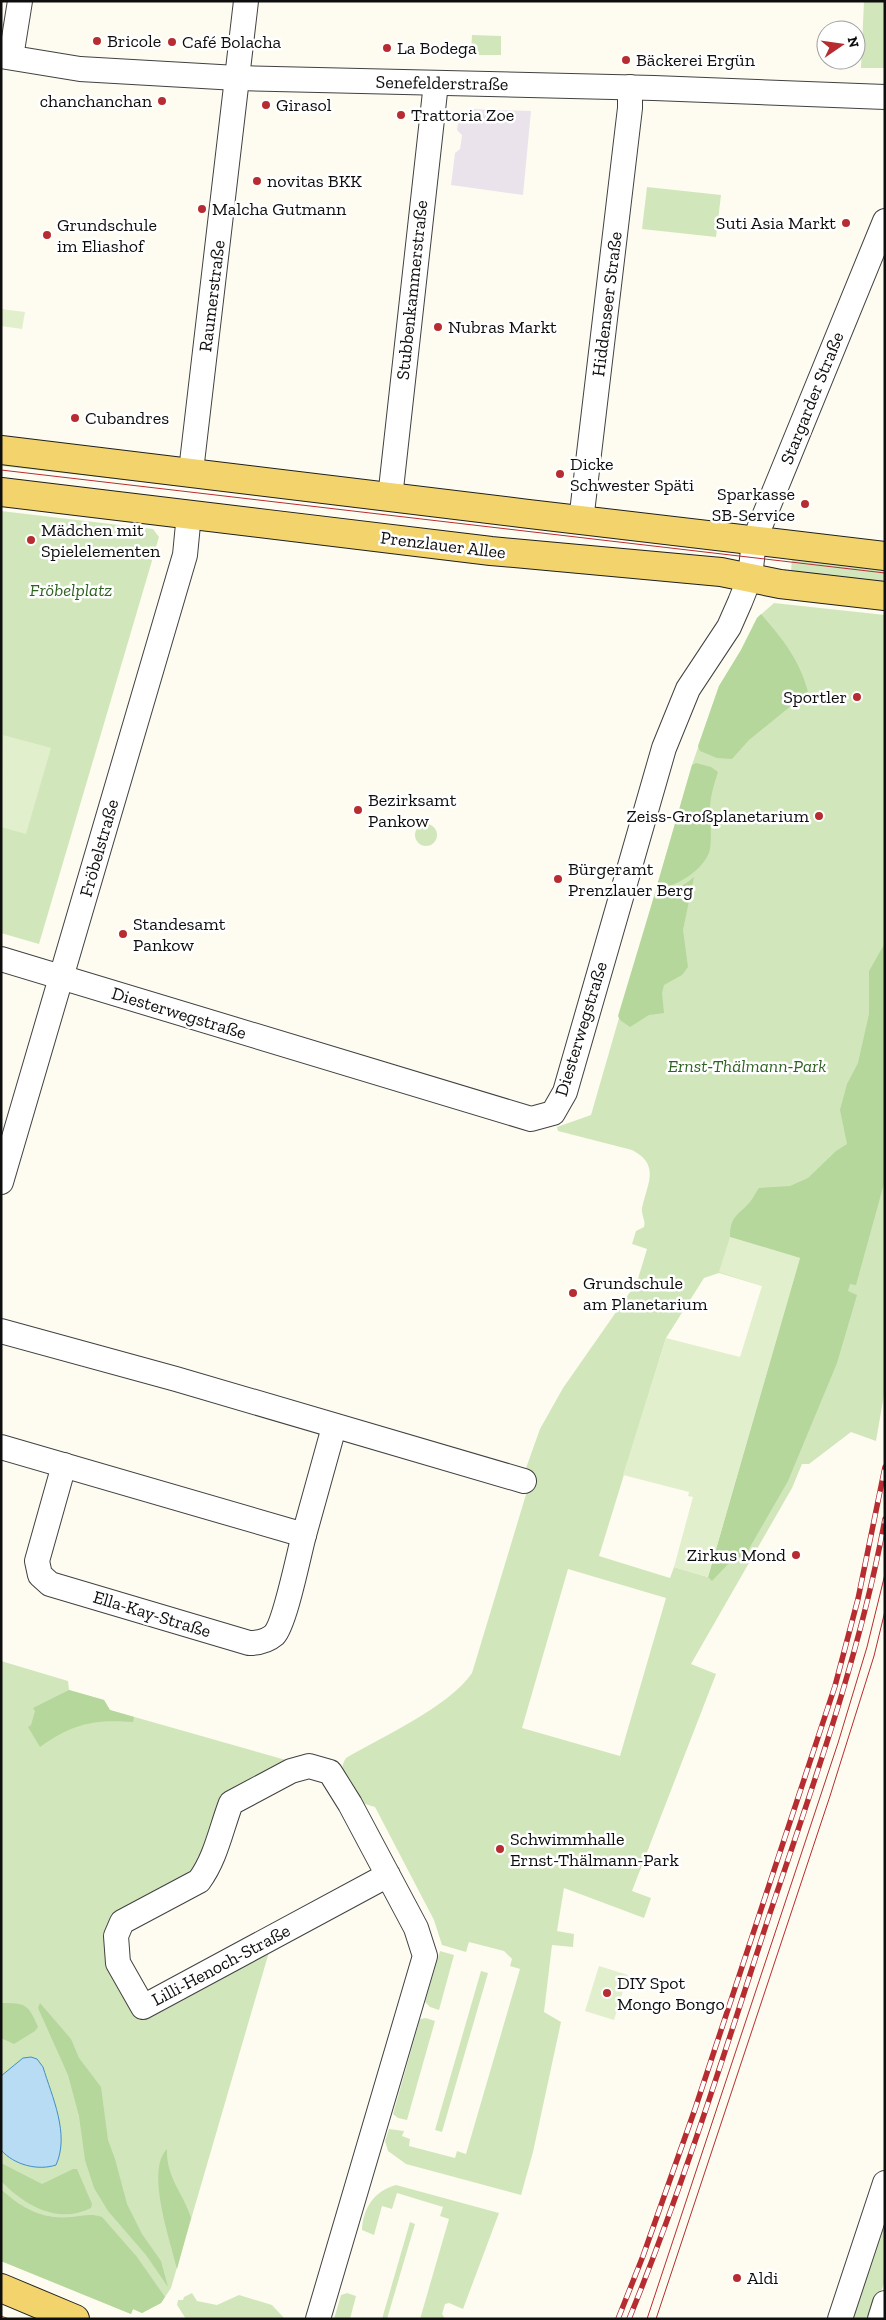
<svg xmlns="http://www.w3.org/2000/svg" width="886" height="2320" viewBox="0 0 886 2320" font-family="'Zilla Slab',serif">
	<style>
		.industrial { fill: #ebe3ec }
		.green { fill: #d1e7bb; fill-rule: evenodd }
		.forest { fill: #b5d79b }
		.pitch { fill: #e2efcc }
		.water { fill: #b7dcf3; stroke: #418fc7 }
		.lines { fill: none; stroke-linecap: round; stroke-linejoin: round }
		.minor-casing { stroke: #414141; stroke-width: 26 }
		.major-casing { stroke: #1f1f1f; stroke-width: 30 }
		.minor { stroke: #fff; stroke-width: 24 }
		.major { stroke: #f2d36c; stroke-width: 28 }
		.tram { stroke: #b72c31; stroke-width: 1 }
		.rail-casing { stroke: #b72c31; stroke-width: 5.5 }
		.rail { stroke: #fff; stroke-width: 4; stroke-dasharray: 11; stroke-linecap: butt }
		.poi-dot { fill: #b72c31; stroke: #fff; stroke-width: 2 }
		.labels { text-anchor: middle; dominant-baseline: central; stroke-width: 5; stroke-linejoin: round; paint-order: stroke }
		.poi-label { font-size: 18px; fill: #0e0e0e; stroke: #fff; text-anchor: start }
		.street-label { font-size: 18px; fill: #0e0e0e; stroke: #fff }
		.park-label { font-size: 18px; font-style: italic; fill: #2e6321; stroke: #fff }
	</style>
	<rect width="100%" height="100%" fill="#fefcf0"/>
	<polygon class="industrial" points="470,109 531,111 523,195 451,185 455,153 460,149 461,143 462,135 457,130 459,117"/>
	<g class="green">
		<polygon points="864,1 885,1 885,68 861,68"/>
		<polygon points="472,35 501,36 501,55 471,55"/>
		<polygon points="647,187 721,195 716,237 642,229"/>
		<polygon points="1,459 177,483 177,486 1,466"/>
		<polygon points="1,511 153,529 159,537 39,944 1,933"/>
		<polygon points="792,558 885,569 885,589 789,573 791,571"/>
		<path d="M774,603L885,615V1389L876,1441L851,1432L809,1464H802L792,1488L691,1664L716,1674L632,1891L651,1898L644,1918L564,1888L557,1931L574,1934L573,1947L552,1945L544,2012L561,2022L533,2152L521,2195L406,2164L388,2151L385,2141L389,2129L404,2131L402,2136L410,2139L409,2146L455,2158L457,2151L466,2154L520,1969L510,1966L512,1959L504,1951L469,1942L466,1952L442,1945L434,1920L375,1807L355,1801C348,1787 336,1773 346,1758C383,1736 449,1707 472,1673L531,1478L526,1468L540,1429L563,1388L637,1282L647,1249L632,1244L636,1231L644,1227C646,1220 641,1215 642,1208C647,1184 661,1165 632,1150L558,1131L557,1127L591,1115L692,765L719,686L741,650L757,618ZM719,1273L789,1294L708,1577L674,1567L670,1578L599,1556L666,1338L704,1278ZM568,1569L666,1598L620,1756L522,1728Z"/>
		<circle cx="426" cy="835" r="11"/>
		<polygon points="1,1661 68,1681 69,1690 104,1700 110,1710 293,1762 225,1800 200,1868 116,1920 141,2012 269,1952 171,2288 161,2303 142,2313 133,2309 131,2314 1,2261"/>
		<polygon points="440,1951 454,1955 439,2010 430,2007 425,2002"/>
		<polygon points="481,1971 488,1973 442,2132 435,2130"/>
		<polygon points="426,2018 435,2021 407,2120 398,2118 393,2114 420,2019"/>
		<path d="M396,2185L499,2213L463,2309L449,2303L445,2304L442,2314L445,2319H420L449,2219L440,2216L443,2207L397,2193L392,2209L382,2206L374,2235L362,2230C363,2208 374,2191 396,2185Z"/>
		<polygon points="885,2220 885,2280 872,2319 851,2319"/>
		<polygon points="410,2222 415,2224 387,2319 382,2319"/>
		<polygon points="192,2293 197,2301 217,2305 239,2295 272,2305 285,2319 186,2319 177,2305 178,2300 183,2300 184,2297"/>
		<polygon points="347,2293 356,2296 350,2319 334,2319 341,2295"/>
	</g>
	<g class="forest">
		<path d="M761,614C782,638 800,660 808,692L749,740L732,759L717,758L700,751L698,746L719,686L741,650L757,618Z"/>
		<path d="M696,763L711,767L718,772C714,785 710,796 710,810C710,823 712,836 710,849C706,869 675,888 656,889L692,765Z"/>
		<path d="M694,877L683,930L688,967L682,975L664,985L662,993L664,1013L649,1015L630,1027L620,1020L618,1016L655,893C669,893 683,887 694,877Z"/>
		<path d="M885,943V1180L856,1285L850,1284L848,1291L857,1295L837,1363L788,1481L746,1554L730,1562L712,1581L708,1577L800,1258L730,1237C730,1215 739,1215 750,1202C753,1198 756,1192 759,1188L790,1186L808,1178L836,1151L847,1144L840,1110L847,1084L858,1063L869,1014V971Z"/>
		<path d="M69,1690L104,1700L110,1710L134,1717L133,1722C94,1719 72,1724 40,1747L28,1727L31,1725L35,1711L33,1708Z"/>
		<path d="M1,2003C26,2003 28,2004 38,2027L35,2031L14,2044L1,2038Z"/>
		<polygon points="40,2003 71,2039 79,2058 101,2087 108,2140 115,2159 127,2204 142,2234 161,2261 168,2287 146,2255 108,2211 94,2188 85,2160 79,2116 68,2075 38,2008"/>
		<path d="M167,2149C166,2178 183,2192 191,2218L177,2269C171,2242 145,2171 167,2149Z"/>
		<path d="M1,2163L42,2184L73,2169H77L92,2204L91,2208C58,2225 24,2205 1,2181Z"/>
		<path d="M1,2189C21,2208 43,2220 71,2217C82,2216 91,2213 102,2217L137,2257L165,2297L161,2303L142,2313L133,2309L131,2314L1,2261Z"/>
	</g>
	<g class="pitch">
		<polygon points="1,309 25,312 22,329 1,326"/>
		<polygon points="3,735 51,748 26,834 1,827"/>
		<polygon points="730,1237 800,1258 708,1577 674,1567 693,1497 688,1496 689,1492 623,1475 666,1338 740,1357 762,1286 719,1272"/>
		<polygon points="599,1966 628,1975 614,2020 585,2011"/>
	</g>
	<path class="water" d="M31,2057L37,2059L43,2067C52,2097 70,2134 56,2165C38,2171 14,2165 1,2150V2076L23,2058Z"/>
	<g class="lines">
		<g class="minor-casing">
			<g id="minor">
				<polyline points="1,56 80,69 237,78 654,88 885,97"/>
				<polyline points="11,57 20,1"/>
				<polyline points="191,471 246,1"/>
				<polyline points="390,498 436,83"/>
				<polyline points="581,521 630,108 630,87"/>
				<polyline points="1,959 531,1119 553,1113 565,1092 664,748 688,689 729,627 740,602 750,577 754,541 885,221"/>
				<polyline points="1,1182 185,555 189,514"/>
				<polyline points="1,1331 176,1379 524,1481"/>
				<polyline points="1,1447 304,1535 334,1427"/>
				<path d="M64,1465L37,1561L40,1575L50,1584L249,1643C258,1643 267,1641 274,1635C285,1624 299,1553 304,1535"/>
				<path d="M318,2319L425,1956L416,1928L350,1804L330,1772L309,1766L291,1771L231,1803C221,1829 216,1858 199,1881L122,1922L116,1936L118,1963L143,2007L388,1875"/>
				<polyline points="840,2319 885,2183"/>
				<polyline points="880,2319 885,2303"/>
			</g>
		</g>
		<g class="major-casing">
			<g id="major">
				<path d="M1,450C296,484 590,523 885,556"/>
				<polyline points="1,492 491,551 721,572 780,584 885,596"/>
				<polyline points="1,2288 75,2319"/>
			</g>
		</g>
		<use href="#minor" class="minor"/>
		<use href="#major" class="major"/>
		<g class="tram">
			<polyline points="1,470 885,573"/>
			<polyline points="1,2316 9,2319"/>
			<polyline points="647,2319 838,1743 867,1647 885,1574"/>
			<polyline points="656,2319 830,1796 874,1656 885,1611"/>
		</g>
		<g class="rail-casing">
			<g id="rail">
				<polyline points="618,2319 643,2256 695,2109 835,1686 858,1599 885,1467"/>
				<path d="M629,2319C683,2187 725,2051 769,1916C813,1785 860,1655 885,1519"/>
			</g>
		</g>
		<use href="#rail" class="rail"/>
	</g>
	<g class="poi-dot">
		<circle cx="97" cy="41" r="5"/>
		<circle cx="172" cy="42" r="5"/>
		<circle cx="387" cy="48" r="5"/>
		<circle cx="626" cy="60" r="5"/>
		<circle cx="162" cy="101" r="5"/>
		<circle cx="266" cy="105" r="5"/>
		<circle cx="401" cy="115" r="5"/>
		<circle cx="257" cy="181" r="5"/>
		<circle cx="202" cy="209" r="5"/>
		<circle cx="846" cy="223" r="5"/>
		<circle cx="47" cy="235" r="5"/>
		<circle cx="438" cy="327" r="5"/>
		<circle cx="75" cy="418" r="5"/>
		<circle cx="560" cy="474" r="5"/>
		<circle cx="805" cy="504" r="5"/>
		<circle cx="31" cy="540" r="5"/>
		<circle cx="857" cy="697" r="5"/>
		<circle cx="358" cy="810" r="5"/>
		<circle cx="819" cy="816" r="5"/>
		<circle cx="558" cy="879" r="5"/>
		<circle cx="123" cy="934" r="5"/>
		<circle cx="573" cy="1293" r="5"/>
		<circle cx="796" cy="1555" r="5"/>
		<circle cx="500" cy="1849" r="5"/>
		<circle cx="607" cy="1993" r="5"/>
		<circle cx="737" cy="2278" r="5"/>
	</g>
	<g class="labels">
		<g class="poi-label">
			<text x="107" y="41">Bricole</text>
			<text x="182" y="42">Café Bolacha</text>
			<text x="397" y="48">La Bodega</text>
			<text x="636" y="60">Bäckerei Ergün</text>
			<text x="152" y="101" text-anchor="end">chanchanchan</text>
			<text x="276" y="105">Girasol</text>
			<text x="411" y="115">Trattoria Zoe</text>
			<text x="267" y="181">novitas BKK</text>
			<text x="212" y="209">Malcha Gutmann</text>
			<text x="836" y="223" text-anchor="end">Suti Asia Markt</text>
			<text x="57" y="225">Grundschule<tspan x="57" dy="21">im Eliashof</tspan></text>
			<text x="448" y="327">Nubras Markt</text>
			<text x="85" y="418">Cubandres</text>
			<text x="570" y="464">Dicke<tspan x="570" dy="21">Schwester Späti</tspan></text>
			<text x="795" y="494" text-anchor="end">Sparkasse<tspan x="795" dy="21">SB-Service</tspan></text>
			<text x="41" y="530">Mädchen mit<tspan x="41" dy="21">Spielelementen</tspan></text>
			<text x="847" y="697" text-anchor="end">Sportler</text>
			<text x="368" y="800">Bezirksamt<tspan x="368" dy="21">Pankow</tspan></text>
			<text x="809" y="816" text-anchor="end">Zeiss-Großplanetarium</text>
			<text x="568" y="869">Bürgeramt<tspan x="568" dy="21">Prenzlauer Berg</tspan></text>
			<text x="133" y="924">Standesamt<tspan x="133" dy="21">Pankow</tspan></text>
			<text x="583" y="1283">Grundschule<tspan x="583" dy="21">am Planetarium</tspan></text>
			<text x="786" y="1555" text-anchor="end">Zirkus Mond</text>
			<text x="510" y="1839">Schwimmhalle<tspan x="510" dy="21">Ernst-Thälmann-Park</tspan></text>
			<text x="617" y="1983">DIY Spot<tspan x="617" dy="21">Mongo Bongo</tspan></text>
			<text x="747" y="2278">Aldi</text>
		</g>
		<g class="street-label">
			<text transform="translate(442 83) rotate(1)">Senefelderstraße</text>
			<text transform="translate(412 290) rotate(-84)">Stubbenkammerstraße</text>
			<text transform="translate(212 296) rotate(-83)">Raumerstraße</text>
			<text transform="translate(607 304) rotate(-83)">Hiddenseer Straße</text>
			<text transform="translate(812 398) rotate(-68)">Stargarder Straße</text>
			<text transform="translate(443 545) rotate(7)">Prenzlauer Allee</text>
			<text transform="translate(99 848) rotate(-74)">Fröbelstraße</text>
			<text transform="translate(179 1013) rotate(17)">Diesterwegstraße</text>
			<text transform="translate(581 1029) rotate(-73)">Diesterwegstraße</text>
			<text transform="translate(152 1614) rotate(17)">Ella-Kay-Straße</text>
			<text transform="translate(221 1965) rotate(-28)">Lilli-Henoch-Straße</text>
		</g>
		<g class="park-label">
			<text x="71" y="590">Fröbelplatz</text>
			<text x="747" y="1066">Ernst-Thälmann-Park</text>
		</g>
	</g>
	<rect width="886" height="2320" fill="none" stroke="#0e0e0e" stroke-width="5"/>
	<g transform="translate(841 45) rotate(77)"><circle r="24" fill="#ffffff" stroke="#9f9f9f"/>
	<path d="M0-4L9 19L0 12L-9 19Z" fill="#b72c31"/>
	<text y="-8" font-size="14" font-weight="bold" text-anchor="middle" fill="#0e0e0e">N</text>
	</g>
</svg>
